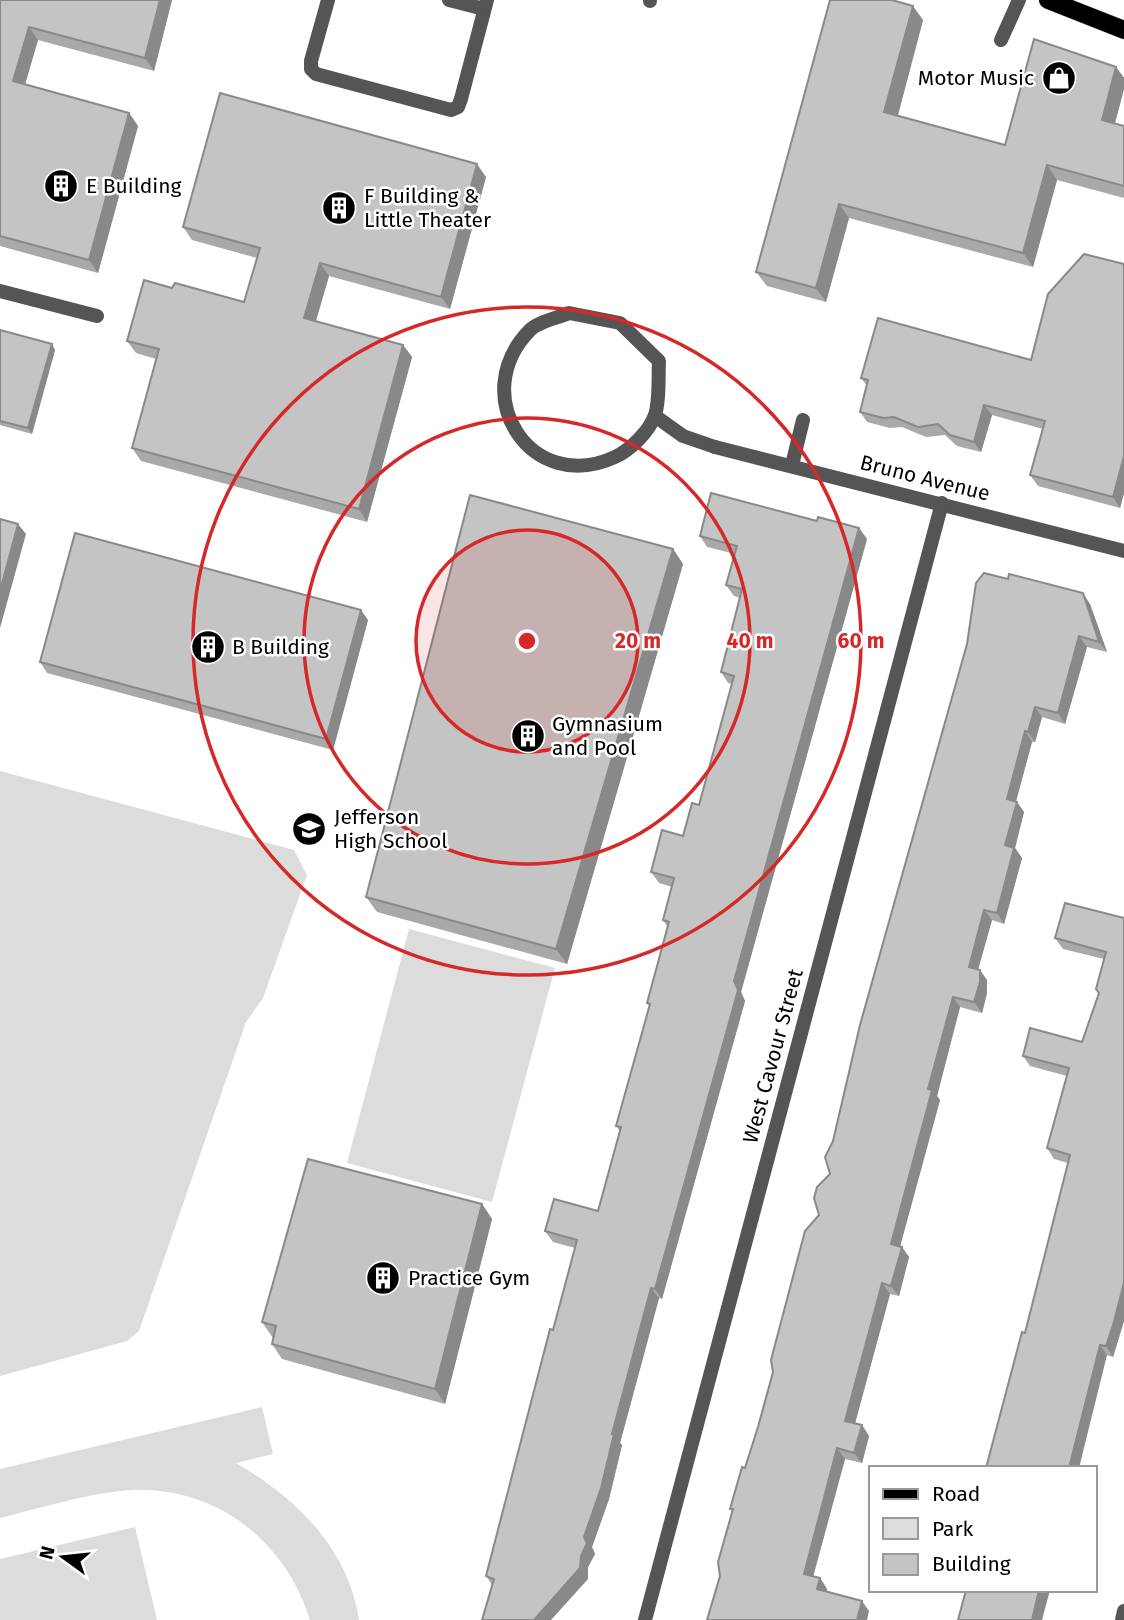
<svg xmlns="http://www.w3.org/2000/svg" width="1124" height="1620" viewBox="0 0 1124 1620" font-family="'Fira Sans',sans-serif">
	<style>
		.green { fill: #dcdcdc }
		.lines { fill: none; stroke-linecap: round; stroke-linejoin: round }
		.primary-casing { stroke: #dbdbdb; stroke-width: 19 }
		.lane { stroke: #555; stroke-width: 14 }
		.street { stroke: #555; stroke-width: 14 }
		.primary { stroke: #000; stroke-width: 18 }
		.wall { fill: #a9a9a9 }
		.shaded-wall { fill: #898989 }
		.building { fill: #c4c4c4; stroke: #898989; stroke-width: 2 }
		.ring { fill: none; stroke: #d62828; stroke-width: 3.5 }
		.labels { text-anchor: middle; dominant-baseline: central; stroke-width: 5; stroke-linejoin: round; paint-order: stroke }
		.poi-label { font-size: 21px; fill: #000; stroke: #fff; text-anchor: start }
		.street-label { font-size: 21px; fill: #000; stroke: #fff }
		.centre { fill: #d62828; stroke: #fff; stroke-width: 3.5 }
		.ring-label { font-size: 21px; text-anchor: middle; font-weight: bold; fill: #d62828; stroke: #fff; stroke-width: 5; stroke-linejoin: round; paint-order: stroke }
	</style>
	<rect width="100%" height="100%" fill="#fff"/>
	<g class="green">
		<polygon points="0,771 294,850 307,875 263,998 246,1022 139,1331 127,1341 0,1376"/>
		<polygon points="409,929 555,968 492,1202 347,1163"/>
		<path d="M262,1407L273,1454L236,1463C295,1497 349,1549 359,1620H310C285,1540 216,1486 130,1490C87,1493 42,1508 0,1518V1469Z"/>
		<polygon points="135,1527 157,1620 0,1620 0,1559"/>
	</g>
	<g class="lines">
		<g class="primary-casing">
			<polyline id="primary" points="1048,0 1124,30"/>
		</g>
		<g class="lane">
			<polyline points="328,0 311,61 311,69 316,74 451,110 458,107 461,99 487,0"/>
			<polyline points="449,0 484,9"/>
			<polyline points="650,0 650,1"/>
			<polyline points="1001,40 1019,0"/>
			<polyline points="0,291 97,316"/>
			<path d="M569,313L620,323L659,361C658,377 660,400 655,415C649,432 630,450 615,457C531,496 466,395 530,330C538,322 557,318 569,313Z"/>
			<polyline points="655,416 683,436 715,447"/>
			<polyline points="792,465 803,420"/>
		</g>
		<g class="street">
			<polyline points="715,447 1124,551"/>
			<polyline points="645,1620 942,503"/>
			<polyline points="1122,1620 1124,1611"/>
		</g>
		<use href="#primary" class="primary"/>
	</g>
	<g class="wall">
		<polygon points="0,0 172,0 154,71 38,40 25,85 129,113 138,126 98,273 0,246"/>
		<polygon points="923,20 898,115 1005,145 1116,67 1124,78 1124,89 1115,123 1124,126 1124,198 1057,180 1033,267 849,218 826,302 767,286 756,272"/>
		<polygon points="486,177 450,309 329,276 316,321 403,345 412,357 367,522 141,461 132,448 156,359 136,353 127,341 172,288 244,302 257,258 192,240 183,227"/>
		<polygon points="1124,264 1124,493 1120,508 1038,486 1030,475 1043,429 992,415 981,452 957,446 945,435 926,437 902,427 890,428 867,422 860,412 867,386 861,378 1031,360"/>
		<polygon points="0,330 55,350 32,434 0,425"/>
		<polygon points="817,521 859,528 867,539 741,992 745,1001 662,1299 659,1298 649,1336 620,1443 622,1445 609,1499 592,1547 595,1554 588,1567 588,1579 492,1585 486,1576 575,1248 553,1242 545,1231 598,1211 620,1131 616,1126 650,1007 647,1003 667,926 663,920 672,887 659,883 651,872 683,836 699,805 732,684 728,683 721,672 740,598 734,596 726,585 735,554 707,547 700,536"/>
		<polygon points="673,549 683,564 567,964 377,912 366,897"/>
		<polygon points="1090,604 1107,652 1087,647 1065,724 1042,717 1035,742 1032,742 1016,801 1024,812 1015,848 1022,858 1004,924 992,920 978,969 987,980 987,993 982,1013 960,1007 937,1096 940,1100 900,1246 909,1257 899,1296 890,1294 855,1423 862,1425 869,1436 862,1463 845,1459 813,1577 820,1578 827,1589 827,1591 869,1611 720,1576 733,1512 730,1509 758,1427 830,1174 833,1141 860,1025"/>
		<polygon points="368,620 333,750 47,673 40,662"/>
		<polygon points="1124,918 1124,1321 1113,1357 1025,1333 1068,1163 1054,1159 1047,1148 1067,1076 1030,1066 1023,1056 1082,1042 1099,993 1104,959 1063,949 1055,938"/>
		<polygon points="482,1204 492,1219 445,1404 282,1359 272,1344 273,1338 262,1322"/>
	</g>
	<g class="shaded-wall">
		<polygon points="160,0 172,0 154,71 145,58"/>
		<polygon points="913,6 923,20 895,126 884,112"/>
		<polygon points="29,27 38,40 22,94 13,81"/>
		<polygon points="1116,67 1124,78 1124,89 1112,134 1102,120"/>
		<polygon points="129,113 138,126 98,273 89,260"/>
		<polygon points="477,164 486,177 450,309 441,297"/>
		<polygon points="1047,165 1057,180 1033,267 1023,253"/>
		<polygon points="839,204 849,218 826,302 816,288"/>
		<polygon points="320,263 329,276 313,330 304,318"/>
		<polygon points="52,344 55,350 32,434 28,428"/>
		<polygon points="403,345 412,357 367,522 359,509"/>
		<polygon points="984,405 992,415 981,452 974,442"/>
		<polygon points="1124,456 1124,493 1120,508 1113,497"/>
		<polygon points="18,524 26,534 0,628 0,591"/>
		<polygon points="859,528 867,539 741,992 745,1001 662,1299 655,1289 734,981"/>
		<polygon points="673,549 683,564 567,964 556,949"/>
		<polygon points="1083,593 1090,604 1107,652 1099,642"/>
		<polygon points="361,610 368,620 333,750 326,739"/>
		<polygon points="1079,636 1087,647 1065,724 1058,713"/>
		<polygon points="1035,707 1042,717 1035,742 1028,732"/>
		<polygon points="1025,731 1032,742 1014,809 1007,799"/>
		<polygon points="1017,802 1024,812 1015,848 1022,858 1004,924 997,913 1005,845"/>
		<polygon points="984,910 992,920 976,977 969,967"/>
		<polygon points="980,970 987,980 987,993 982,1013 974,1002"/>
		<polygon points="953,997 960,1007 937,1096 940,1100 898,1254 891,1244 928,1089"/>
		<polygon points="482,1204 492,1219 445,1404 435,1389"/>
		<polygon points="902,1247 909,1257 899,1296 891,1286"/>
		<polygon points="882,1283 890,1294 853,1431 845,1421"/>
		<polygon points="1124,1283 1124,1321 1113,1357 1106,1346"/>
		<polygon points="651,1288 659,1298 620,1443 622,1445 609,1499 592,1547 595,1554 588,1567 588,1579 551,1620 534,1620 581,1556 584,1537"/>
		<polygon points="1100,1345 1107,1355 1079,1468 1069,1468"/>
		<polygon points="862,1425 869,1436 862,1463 854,1453"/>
		<polygon points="837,1448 845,1459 811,1584 804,1574"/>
		<polygon points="820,1578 827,1589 824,1599 817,1589"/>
		<polygon points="1039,1590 1050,1590 1042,1620 1032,1620"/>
		<polygon points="862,1601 869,1611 867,1620 857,1620"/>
	</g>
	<g class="building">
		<polygon points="0,0 160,0 145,58 29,27 13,81 129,113 89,260 0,236"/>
		<polygon points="830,0 892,0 913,6 884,112 1005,145 1034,39 1116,67 1102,120 1124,126 1124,186 1047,165 1023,253 839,204 816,288 756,272"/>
		<polygon points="220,93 477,164 441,297 320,263 304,318 403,345 359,509 132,448 159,349 127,341 144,280 172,288 175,283 244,302 260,248 183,227"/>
		<polygon points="1084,254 1124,264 1124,456 1113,497 1030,475 1045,421 984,405 974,442 950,435 938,424 918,427 894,417 883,418 860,412 868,380 861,378 878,318 1031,360 1048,294"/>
		<polygon points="0,330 52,344 28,428 0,421"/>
		<polygon points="711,493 817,521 818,517 859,528 734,981 738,990 655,1289 651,1288 641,1325 612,1434 614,1434 601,1488 584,1537 587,1543 581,1556 580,1568 534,1620 482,1620 494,1579 486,1576 550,1329 553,1330 577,1240 545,1231 554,1199 598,1211 621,1127 616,1126 650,1004 647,1003 669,922 663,920 674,878 651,872 662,830 683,836 692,803 699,805 734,676 721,672 742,589 726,585 737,546 700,536"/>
		<polygon points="470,495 673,549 556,949 366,897"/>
		<polygon points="0,519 18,524 0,591"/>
		<polygon points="75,533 361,610 326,739 40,662"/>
		<polygon points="984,573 1008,579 1009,574 1083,593 1099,642 1079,636 1058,713 1035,707 1028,732 1025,731 1007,799 1017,802 1005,845 1014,848 997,913 984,910 969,967 980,970 980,982 974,1002 953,997 928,1089 932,1090 891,1244 902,1247 891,1286 882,1283 845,1421 862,1425 854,1453 837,1448 804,1574 820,1578 817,1589 862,1601 857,1620 707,1620 720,1576 718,1562 733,1509 730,1509 742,1467 745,1468 758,1427 773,1372 771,1360 805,1231 819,1215 814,1198 817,1187 830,1174 825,1157 833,1141 860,1025 967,644 976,583"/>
		<polygon points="1065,903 1124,918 1124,1283 1113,1325 1106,1346 1100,1345 1069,1468 986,1468 1022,1332 1025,1333 1070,1155 1047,1148 1069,1068 1023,1056 1030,1028 1082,1042 1099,993 1096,989 1106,952 1055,938"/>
		<polygon points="308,1159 482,1204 435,1389 272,1344 276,1326 262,1322"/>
		<polygon points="966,1590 1039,1590 1032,1620 958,1620"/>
	</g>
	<circle cx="527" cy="641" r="111" fill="#d62828" fill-opacity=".12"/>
	<g class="ring">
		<circle cx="527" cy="641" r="111"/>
		<circle cx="527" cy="641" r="223"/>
		<circle cx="527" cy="641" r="334"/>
	</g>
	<defs>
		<g id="shop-disc" transform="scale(1.75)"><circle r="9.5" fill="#000" stroke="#fff"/><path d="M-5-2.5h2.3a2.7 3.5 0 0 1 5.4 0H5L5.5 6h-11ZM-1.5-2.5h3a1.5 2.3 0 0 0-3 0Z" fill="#fff"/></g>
		<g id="building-disc" transform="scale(1.75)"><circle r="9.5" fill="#000" stroke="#fff"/><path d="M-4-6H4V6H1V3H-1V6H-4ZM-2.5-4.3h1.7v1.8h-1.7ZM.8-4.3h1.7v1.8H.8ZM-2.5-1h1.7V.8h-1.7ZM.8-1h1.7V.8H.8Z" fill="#fff"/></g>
		<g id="school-disc" transform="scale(1.75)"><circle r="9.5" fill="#000" stroke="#fff"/><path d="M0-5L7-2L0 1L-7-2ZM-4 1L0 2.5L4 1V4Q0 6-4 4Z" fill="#fff"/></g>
	</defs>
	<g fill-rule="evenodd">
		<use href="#shop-disc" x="1059" y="78"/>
		<use href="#building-disc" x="61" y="186"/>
		<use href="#building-disc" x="339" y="208"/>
		<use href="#building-disc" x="208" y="647"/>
		<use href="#building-disc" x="528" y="736"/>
		<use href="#school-disc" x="309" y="829"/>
		<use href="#building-disc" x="383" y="1278"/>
	</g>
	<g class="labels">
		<g class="poi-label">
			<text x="1034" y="78" text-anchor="end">Motor Music</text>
			<text x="86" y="186">E Building</text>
			<text x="364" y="196">F Building &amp;<tspan x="364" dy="24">Little Theater</tspan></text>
			<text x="232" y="647">B Building</text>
			<text x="552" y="724">Gymnasium<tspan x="552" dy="24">and Pool</tspan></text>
			<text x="334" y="817">Jefferson<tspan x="334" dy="24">High School</tspan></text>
			<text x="408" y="1278">Practice Gym</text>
		</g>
		<g class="street-label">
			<text transform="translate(925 478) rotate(14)">Bruno Avenue</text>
			<text transform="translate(773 1056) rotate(-75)">West Cavour Street</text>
		</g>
	</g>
	<circle cx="527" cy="641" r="10" class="centre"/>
	<g class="ring-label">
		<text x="638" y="648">20 m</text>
		<text x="750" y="648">40 m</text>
		<text x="861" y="648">60 m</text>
	</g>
	<rect x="869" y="1466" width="228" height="126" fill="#ffffff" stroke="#999999" stroke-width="2"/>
	<rect x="883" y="1489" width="35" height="10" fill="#000000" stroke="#999999" stroke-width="2"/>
	<text x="932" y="1501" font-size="21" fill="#000000">Road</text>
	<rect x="883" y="1518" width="35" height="21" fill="#dcdcdc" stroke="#999999" stroke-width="2"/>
	<text x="932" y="1536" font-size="21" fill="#000000">Park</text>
	<rect x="883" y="1554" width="35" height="21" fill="#c4c4c4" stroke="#999999" stroke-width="2"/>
	<text x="932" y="1571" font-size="21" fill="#000000">Building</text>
	<g transform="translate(63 1557) rotate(285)" stroke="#ffffff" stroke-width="5" paint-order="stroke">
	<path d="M0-5L12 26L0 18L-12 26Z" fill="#000000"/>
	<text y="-10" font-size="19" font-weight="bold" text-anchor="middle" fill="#000000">N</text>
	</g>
</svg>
